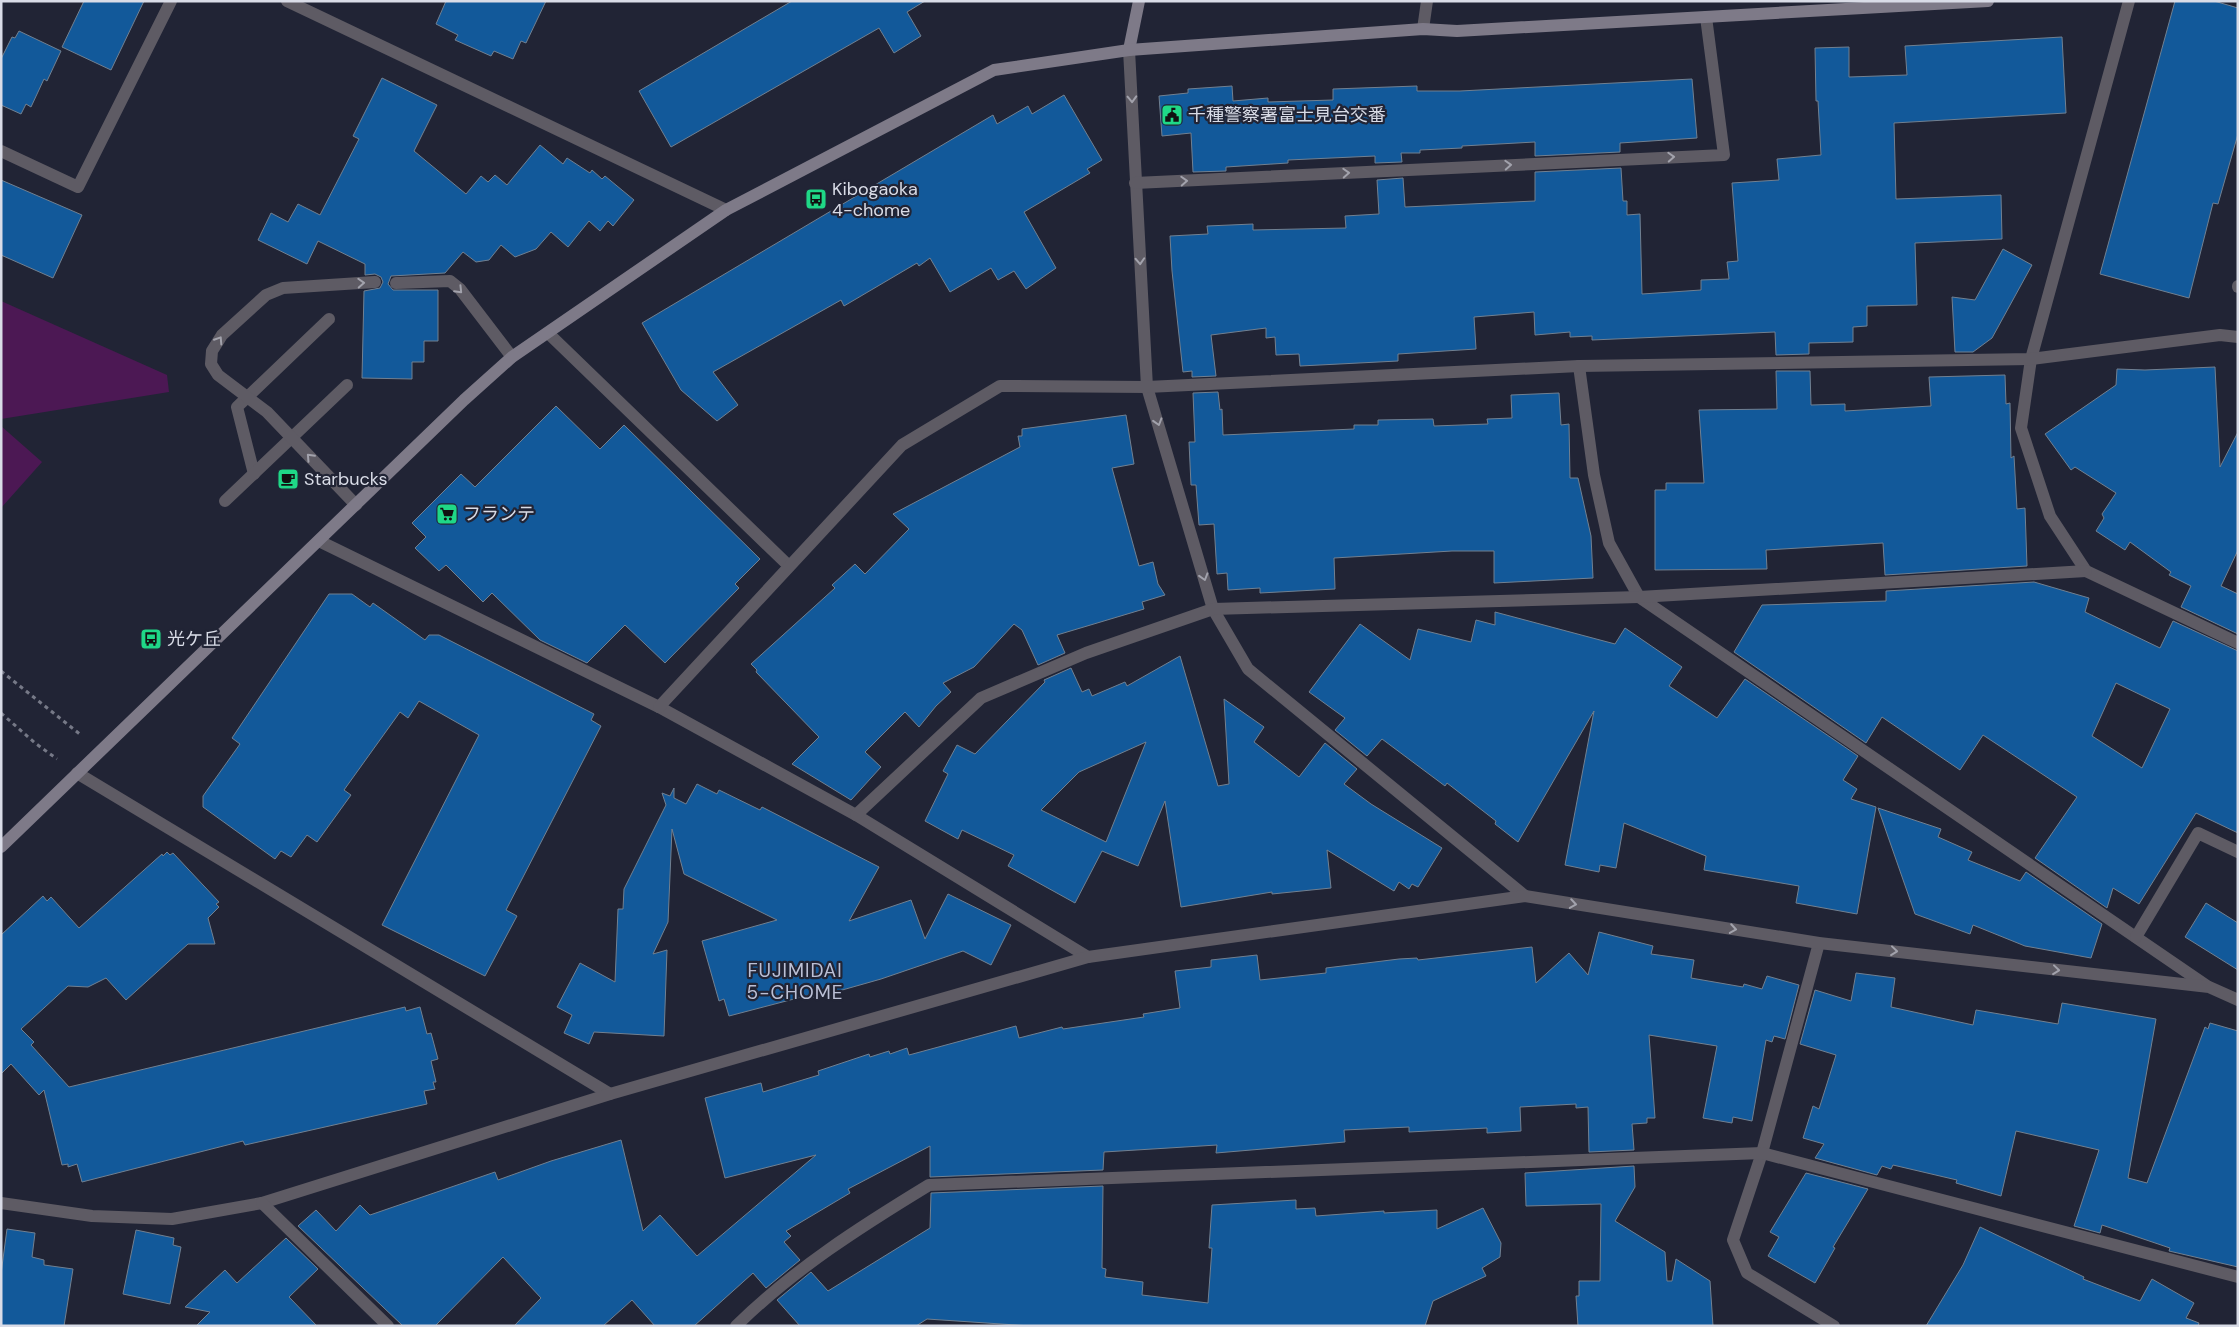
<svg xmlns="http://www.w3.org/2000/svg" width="2239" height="1327" viewBox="0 0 2239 1327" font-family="'DM Sans','Noto Sans JP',sans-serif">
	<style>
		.green { fill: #4c1854 }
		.building { fill: #12599a; stroke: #718091; fill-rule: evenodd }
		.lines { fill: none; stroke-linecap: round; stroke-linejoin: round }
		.path { stroke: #767987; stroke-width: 3; stroke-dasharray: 4 4; stroke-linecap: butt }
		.lane { stroke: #5e5b64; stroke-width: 12 }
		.street { stroke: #5e5b64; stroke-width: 12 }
		.secondary { stroke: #7e7a88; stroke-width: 12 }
		.oneway { stroke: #a2a2ac }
		.labels { text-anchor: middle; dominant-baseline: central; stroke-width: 4.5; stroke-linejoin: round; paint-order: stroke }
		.poi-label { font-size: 18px; fill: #d9dce7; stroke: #212435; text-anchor: start }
		.neighbourhood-label { font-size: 19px; letter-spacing: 1px; fill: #bbc0d6; stroke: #212435 }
	</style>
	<rect width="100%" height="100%" fill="#212435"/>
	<g class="green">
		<polygon points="1,301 167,375 169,392 1,419"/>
		<polygon points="1,426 42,462 1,508"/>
	</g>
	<g class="building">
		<polygon points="84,1 144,1 111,70 62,47"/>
		<polygon points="446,1 546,1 526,43 521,41 513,59 494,51 491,56 455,40 458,35 436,24"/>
		<polygon points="792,1 925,1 907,12 921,36 894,53 879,28 671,147 639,91"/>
		<polygon points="2175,1 2214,1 2238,8 2238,134 2218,204 2213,203 2189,298 2100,274"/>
		<polygon points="19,31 61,51 47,81 44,79 31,107 26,104 21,114 1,105 1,59 12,37 15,38"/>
		<polygon points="2062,37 2066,113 1894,123 1896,199 2001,195 2002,239 1915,243 1917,305 1867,306 1867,326 1853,327 1853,342 1809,343 1809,354 1776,355 1775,332 1592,340 1592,336 1570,337 1570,332 1535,335 1534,312 1474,317 1476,349 1398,354 1398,361 1300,366 1299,354 1276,355 1275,337 1266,338 1266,328 1211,335 1216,376 1192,377 1192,371 1183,372 1172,271 1170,236 1208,234 1207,226 1253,224 1253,230 1346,228 1345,216 1379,214 1377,180 1403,178 1405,207 1535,201 1535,172 1621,168 1623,201 1627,201 1627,215 1640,214 1642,294 1701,290 1701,280 1729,279 1727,262 1738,261 1732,183 1779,180 1777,159 1821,155 1818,101 1816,101 1815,48 1849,47 1849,77 1907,75 1905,46"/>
		<polygon points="382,78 437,105 414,151 466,194 481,176 488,182 495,175 507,185 540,145 563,164 567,158 590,173 592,170 602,179 605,176 634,200 613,226 608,221 600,231 589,221 568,247 551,232 536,249 515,257 501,245 489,260 476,262 463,252 445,273 391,276 388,284 393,290 438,290 438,341 424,341 424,362 412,362 412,379 362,378 364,291 380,288 383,282 381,277 375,274 365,275 365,264 318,241 307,264 258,240 271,213 288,222 298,204 320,215 359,139 353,136"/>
		<polygon points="1692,79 1697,138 1620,143 1620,152 1535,156 1535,142 1517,143 1462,146 1462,148 1420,150 1420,153 1401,153 1402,162 1375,163 1375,156 1288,160 1288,163 1226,167 1226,171 1193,172 1191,133 1162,136 1159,96 1188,93 1188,89 1232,86 1233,101 1268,98 1268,102 1333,100 1333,89 1417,86 1417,91 1460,91"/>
		<polygon points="1064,95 1102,160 1087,169 1090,173 1024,212 1056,268 1026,289 1014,271 998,280 991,268 950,292 930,258 919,266 917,263 844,306 841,300 713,372 738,405 717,421 681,390 642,323 993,115 997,124 1028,106 1032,114"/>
		<polygon points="1,180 82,215 53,278 1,255"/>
		<polygon points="2003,249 2032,265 1992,338 1973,352 1955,352 1952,297 1975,300"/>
		<polygon points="2215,367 2220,467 2238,432 2238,550 2221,586 2238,594 2238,634 2181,607 2191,586 2169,575 2171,572 2130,542 2125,550 2096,531 2104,518 2102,514 2116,493 2075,467 2071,470 2045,434 2116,385 2117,369 2145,370"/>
		<polygon points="1776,371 1810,371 1811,405 1845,404 1845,411 1931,406 1929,377 2005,375 2006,404 2010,403 2011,458 2014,456 2017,509 2025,508 2027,566 1885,575 1883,543 1766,550 1767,569 1655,570 1655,490 1666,490 1666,483 1704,483 1699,410 1777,409"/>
		<polygon points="1218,392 1220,410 1222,409 1223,435 1354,429 1354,425 1378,425 1378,420 1433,419 1434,426 1488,424 1487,419 1512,418 1511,395 1559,393 1561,425 1569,424 1570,478 1578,478 1591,536 1593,578 1494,583 1494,551 1452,551 1334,558 1335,589 1260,593 1260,588 1228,590 1227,573 1217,574 1214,524 1199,525 1196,485 1191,485 1189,442 1195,442 1193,393"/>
		<polygon points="556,406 600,449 624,425 760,559 735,584 739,588 665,663 625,625 587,663 540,640 492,593 483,602 446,565 439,571 415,548 426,537 412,523 461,474 475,487"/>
		<polygon points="1126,415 1134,464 1112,468 1139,566 1153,562 1158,584 1165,595 1142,602 1144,609 1057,635 1065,653 1038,665 1022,630 1014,624 974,667 943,683 951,692 936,706 919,727 905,712 865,752 881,767 851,800 792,764 819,737 756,672 757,670 751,664 835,588 832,585 855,564 865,574 909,529 893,514 1020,447 1018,436 1022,436 1022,429"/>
		<path d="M2034,582L2089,598L2085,612L2160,648L2173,621L2238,651V833L2196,813L2139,904L2113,888L2107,908L2035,858L2077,797L1983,735L1960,770L1882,717L1866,743L1734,652L1762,605L1886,601V591ZM2116,683L2170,709L2142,768L2092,736Z"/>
		<polygon points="329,594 352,594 370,607 373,603 425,640 429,635 439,635 594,714 591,720 601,726 506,910 517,916 485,976 382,925 479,735 419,701 408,718 400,712 344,790 351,795 317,842 307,835 291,857 281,851 275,859 203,807 203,796 240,744 232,738"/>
		<polygon points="1495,612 1615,644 1625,628 1682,667 1669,686 1717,718 1745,679 1858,756 1843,780 1857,789 1851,799 1876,807 1857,914 1796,903 1799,886 1704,870 1706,856 1624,823 1616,868 1600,865 1599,872 1565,865 1594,711 1518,842 1495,824 1496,821 1447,783 1445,786 1382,739 1367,756 1335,730 1345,718 1309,692 1360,624 1410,660 1418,629 1471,642 1476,620 1495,625"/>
		<path d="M1180,656L1218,786L1229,784L1224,699L1264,727L1254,742L1299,777L1325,743L1357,769L1344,784L1371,804L1442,848L1418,887L1412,884L1409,889L1399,882L1394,891L1327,850L1331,888L1272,894V892L1181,907L1165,801L1138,866L1102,851L1075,903L1008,866L1014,855L962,830L958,839L925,821L948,774L943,771L957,745L975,754L1045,682L1044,680L1071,668L1082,692L1089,689L1092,696L1125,682L1127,686ZM1146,742L1106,842L1041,810L1079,772Z"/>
		<polygon points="697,784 717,794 719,790 760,810 762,807 879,867 849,921 911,900 925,939 948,894 1011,925 991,965 963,951 881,979 814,998 813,994 729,1016 724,999 719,1001 702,941 777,920 684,874 672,829 668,922 653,954 667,950 664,1036 594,1032 589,1044 564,1033 572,1015 557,1007 580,963 615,982 618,909 623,909 624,889 666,805 662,793 670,796 674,788 674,798 686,804"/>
		<polygon points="1878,808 1941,829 1938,837 1972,852 1968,860 2020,881 2026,872 2102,924 2091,958 2025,946 1973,925 1970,934 1915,914"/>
		<polygon points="167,852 170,855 173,853 219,902 216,904 219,907 208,918 215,944 188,944 126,1000 106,978 88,987 68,986 21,1029 34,1042 31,1045 69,1087 405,1007 406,1011 420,1007 427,1034 431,1033 438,1059 431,1061 436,1082 433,1082 435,1089 424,1091 427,1104 245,1145 243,1141 82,1182 77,1164 68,1167 68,1164 62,1165 44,1090 39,1095 11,1064 1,1074 1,935 43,896 47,901 51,897 79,928 162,854 163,856"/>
		<polygon points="2206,903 2238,923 2238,970 2185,937"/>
		<polygon points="1599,932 1653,946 1651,954 1694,960 1691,978 1743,987 1744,984 1762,989 1767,976 1799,985 1785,1039 1774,1036 1772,1042 1766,1040 1752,1121 1733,1117 1732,1123 1703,1118 1717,1046 1649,1035 1655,1118 1647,1118 1647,1123 1632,1124 1634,1150 1589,1152 1588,1107 1576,1108 1576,1104 1520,1107 1521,1131 1487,1133 1487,1128 1409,1132 1409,1127 1344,1130 1345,1142 1216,1153 1217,1145 1104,1152 1103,1170 930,1177 930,1146 848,1189 850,1193 786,1231 791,1236 784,1242 800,1260 766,1288 753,1273 694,1326 655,1326 632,1300 603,1326 514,1326 541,1298 503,1257 435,1326 403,1326 298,1226 316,1210 336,1231 360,1205 370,1215 495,1172 498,1180 551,1161 621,1140 643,1231 660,1215 697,1256 816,1155 725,1178 705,1098 761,1083 763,1092 819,1075 818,1071 869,1054 870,1057 889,1051 890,1054 907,1048 909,1055 1016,1026 1019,1038 1062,1027 1063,1029 1144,1017 1143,1014 1180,1008 1175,971 1211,967 1211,960 1257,955 1260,980 1326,973 1326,968 1399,959 1417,958 1418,960 1532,947 1536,983 1569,953 1588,975"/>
		<polygon points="1856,973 1895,978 1891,1007 1973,1025 1976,1010 2058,1024 2062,1003 2156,1019 2128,1178 2147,1183 2205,1027 2208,1029 2210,1023 2238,1031 2238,1267 2169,1251 2170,1248 2102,1225 2100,1233 2074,1226 2099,1150 2016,1131 2001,1196 1956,1183 1957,1180 1893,1165 1891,1169 1882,1166 1877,1175 1815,1158 1824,1144 1803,1138 1813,1106 1819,1109 1836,1055 1800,1044 1815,990 1851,1001"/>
		<polygon points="1634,1166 1635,1187 1615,1221 1665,1252 1667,1281 1672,1281 1676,1259 1710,1281 1713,1326 1578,1326 1576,1296 1579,1296 1579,1281 1600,1281 1601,1204 1526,1206 1525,1173"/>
		<polygon points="1806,1173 1868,1189 1833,1247 1835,1248 1815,1283 1768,1256 1779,1237 1770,1232"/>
		<polygon points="1103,1186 1102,1268 1106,1269 1105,1277 1143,1282 1142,1295 1208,1303 1212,1248 1209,1248 1212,1205 1296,1200 1296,1209 1315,1208 1316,1216 1384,1211 1384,1213 1437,1210 1437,1229 1483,1208 1501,1243 1500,1257 1482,1268 1486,1276 1433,1301 1425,1326 1031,1326 927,1319 916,1326 800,1326 777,1300 811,1272 828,1291 930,1228 931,1193"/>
		<polygon points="1980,1227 2084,1277 2083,1279 2140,1301 2152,1279 2194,1303 2186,1318 2199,1323 2198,1326 1926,1326 1963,1265"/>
		<polygon points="7,1229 35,1233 32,1257 44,1260 44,1265 73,1269 64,1326 1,1326 1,1274"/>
		<polygon points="136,1230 174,1238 173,1245 181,1247 170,1304 123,1294"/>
		<polygon points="286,1238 318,1269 289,1297 317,1326 196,1326 210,1312 185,1307 225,1270 237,1283"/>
	</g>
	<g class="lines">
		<g class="path">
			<polyline points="1,671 81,735"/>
			<polyline points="1,713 35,743 57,759"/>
		</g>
		<g class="lane">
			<polyline points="396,283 450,281 460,289 512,357"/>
			<polyline points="2238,287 2238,286"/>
			<polyline points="548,333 789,566"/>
			<polyline points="254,474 237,407 329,319"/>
			<polyline points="225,501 347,385"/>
			<polyline points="356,505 267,412 218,375 211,364 212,351 222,335 266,295 283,288 375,282"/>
		</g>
		<g class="street">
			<polyline points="287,1 726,210"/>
			<polyline points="2129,1 2031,359 2021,428 2050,516 2086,571 2238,643"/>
			<polyline points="1423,29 1427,1"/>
			<polyline points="1129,50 1147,387 1213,609 1248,669 1525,896"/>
			<polyline points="1,151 78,187 171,1"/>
			<polyline points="1135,183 1724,155 1706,17"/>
			<polyline points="1579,366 1594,475 1609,543 1639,597 2207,986"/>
			<polyline points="319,541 659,707 856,815 1088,957"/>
			<polyline points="659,707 902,445 1000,386 1147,387 1579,366 2031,359 2220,335 2238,337"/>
			<polyline points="77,773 610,1094"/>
			<polyline points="856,815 981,698 1086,653 1213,609 1639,597 2086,571"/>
			<polyline points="2136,937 2198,833 2238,852"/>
			<polyline points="1819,943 1762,1153 1733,1240 1747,1273 1834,1326"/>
			<polyline points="1,1203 92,1216 172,1219 262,1203 610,1094 1088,957 1525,896 1819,943 2209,987 2238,1000"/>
			<polyline points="262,1203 388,1326"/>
			<path d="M736,1326C794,1269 860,1227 929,1185L1762,1153L2238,1277"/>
		</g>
		<g class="secondary">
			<polyline points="1129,50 1139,1"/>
			<polyline points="1,847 464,400 512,357 726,210 994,70 1129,50 1423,29 1457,31 1988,1"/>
		</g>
	</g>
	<defs><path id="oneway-chevron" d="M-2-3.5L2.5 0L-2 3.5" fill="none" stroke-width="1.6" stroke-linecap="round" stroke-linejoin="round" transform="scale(1.25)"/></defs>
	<g class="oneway">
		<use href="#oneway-chevron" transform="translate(1132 99) rotate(88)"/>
		<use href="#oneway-chevron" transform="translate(1671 157) rotate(-3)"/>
		<use href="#oneway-chevron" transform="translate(1508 165) rotate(-3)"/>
		<use href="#oneway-chevron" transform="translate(1346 173) rotate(-3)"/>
		<use href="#oneway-chevron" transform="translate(1184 181) rotate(-3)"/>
		<use href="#oneway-chevron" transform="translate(1140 261) rotate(87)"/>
		<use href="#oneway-chevron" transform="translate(361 283) rotate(-3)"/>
		<use href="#oneway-chevron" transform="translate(459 290) rotate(46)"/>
		<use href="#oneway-chevron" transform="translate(219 340) rotate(-57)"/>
		<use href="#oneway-chevron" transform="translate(1158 422) rotate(73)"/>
		<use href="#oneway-chevron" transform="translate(310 457) rotate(-133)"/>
		<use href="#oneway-chevron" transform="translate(1204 577) rotate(73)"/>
		<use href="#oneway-chevron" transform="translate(1573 904) rotate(9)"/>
		<use href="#oneway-chevron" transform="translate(1733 929) rotate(9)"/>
		<use href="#oneway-chevron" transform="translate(1894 951) rotate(6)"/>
		<use href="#oneway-chevron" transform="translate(2056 970) rotate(6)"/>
	</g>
	<defs>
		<g id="civic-square" transform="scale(1.125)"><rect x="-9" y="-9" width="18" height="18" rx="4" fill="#1fd887" stroke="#212435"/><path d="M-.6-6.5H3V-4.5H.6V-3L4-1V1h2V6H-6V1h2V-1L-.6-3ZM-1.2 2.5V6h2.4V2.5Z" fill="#111"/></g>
		<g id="bus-square" transform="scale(1.125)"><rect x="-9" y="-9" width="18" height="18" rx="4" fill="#1fd887" stroke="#212435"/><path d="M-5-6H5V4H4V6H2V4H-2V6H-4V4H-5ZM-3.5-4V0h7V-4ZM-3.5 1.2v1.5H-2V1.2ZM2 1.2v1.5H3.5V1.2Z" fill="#111"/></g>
		<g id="cafe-square" transform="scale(1.125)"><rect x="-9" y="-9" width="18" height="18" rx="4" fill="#1fd887" stroke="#212435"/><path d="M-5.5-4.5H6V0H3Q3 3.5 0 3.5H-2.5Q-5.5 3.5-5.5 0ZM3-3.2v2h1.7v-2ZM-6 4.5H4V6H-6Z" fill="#111"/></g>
		<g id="supermarket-square" transform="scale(1.125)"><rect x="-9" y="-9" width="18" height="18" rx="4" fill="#1fd887" stroke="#212435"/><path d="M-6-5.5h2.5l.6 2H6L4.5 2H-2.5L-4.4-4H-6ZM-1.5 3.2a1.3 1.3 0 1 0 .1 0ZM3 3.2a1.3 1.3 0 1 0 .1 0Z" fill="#111"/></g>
	</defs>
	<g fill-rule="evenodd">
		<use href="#civic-square" x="1172" y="115"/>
		<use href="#bus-square" x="816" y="199"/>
		<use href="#cafe-square" x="288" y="479"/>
		<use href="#supermarket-square" x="447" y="514"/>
		<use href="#bus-square" x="151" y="639"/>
	</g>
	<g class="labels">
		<g class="poi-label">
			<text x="1188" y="115">千種警察署富士見台交番</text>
			<text x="832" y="189">Kibogaoka<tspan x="832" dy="21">4-chome</tspan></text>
			<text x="304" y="479">Starbucks</text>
			<text x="463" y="514">フランテ</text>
			<text x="167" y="639">光ケ丘</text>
		</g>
		<g class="neighbourhood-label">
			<text x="795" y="970">FUJIMIDAI<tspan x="795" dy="22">5-CHOME</tspan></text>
		</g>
	</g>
	<rect width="2239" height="1327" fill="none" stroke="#d9dce7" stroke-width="5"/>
</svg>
